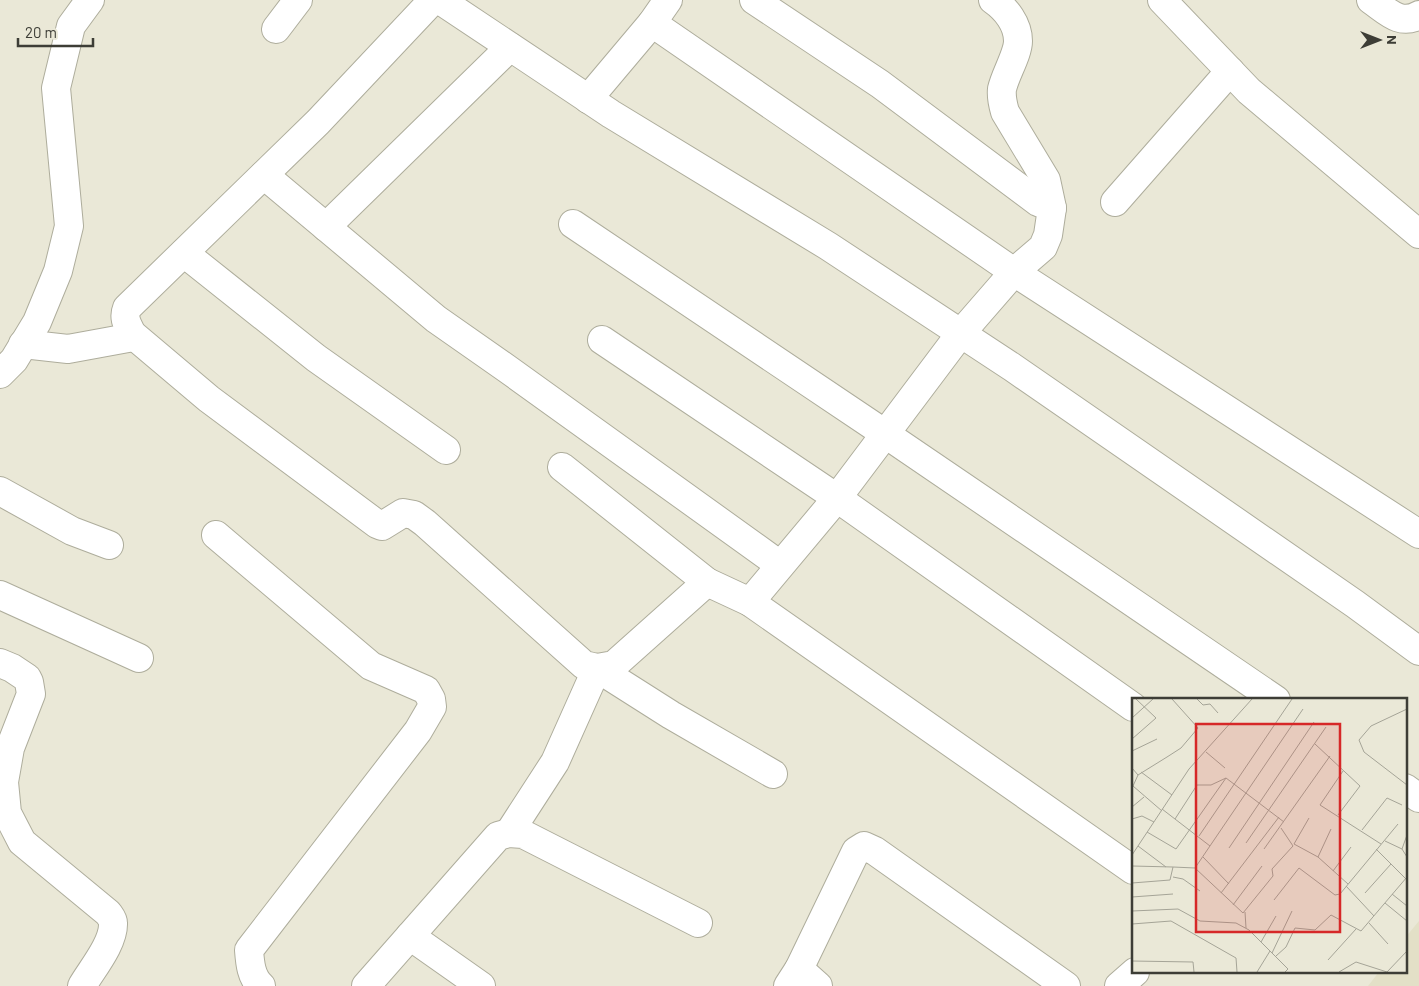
<svg xmlns="http://www.w3.org/2000/svg" width="1419" height="986" viewBox="0 0 1419 986" font-family="Barlow,sans-serif">
	<style>
		.built { fill: #e3e0c7 }
		.lines { fill: none; stroke-linecap: round; stroke-linejoin: round }
		.minor-casing { stroke: #aead9c; stroke-width: 30 }
		.minor { stroke: #fff; stroke-width: 28 }
		.inset-road { fill: none; stroke: #a5a497; stroke-width: 1 }
		.view { fill: #d62828; fill-opacity: 0.15; stroke: #d62828; stroke-width: 2.5 }
		.inset-edge { fill: none; stroke: #3d3d36; stroke-width: 2.5 }
	</style>
	<rect width="100%" height="100%" fill="#eae8d7"/>
	<polygon class="built" points="1419,921 1419,986 1368,986 1379,972 1405,972 1405,938"/>
	<g class="lines">
		<g class="minor-casing">
			<g id="minor">
				<path d="M433,0L318,122L127,308C123,318 127,324 132,334L209,399L377,524L382,526L403,513L414,515L425,523L584,665L597,668L614,665L707,582"/>
				<polyline points="440,0 611,114 828,246 1012,367 1355,604 1419,651"/>
				<path d="M993,0C1006,9 1018,24 1018,41C1018,54 1005,75 1002,89C1001,97 1003,105 1005,112L1046,180L1052,208"/>
				<polyline points="1162,0 1249,91 1419,234"/>
				<path d="M1371,0C1387,11 1400,26 1419,15"/>
				<polyline points="652,23 1014,272 1419,534"/>
				<polyline points="276,29 298,0"/>
				<polyline points="588,99 652,23 668,0"/>
				<polyline points="264,175 436,319 506,368 780,565"/>
				<polyline points="1115,202 1230,71"/>
				<polyline points="573,224 884,433 1276,700"/>
				<polyline points="326,227 510,47"/>
				<polyline points="184,253 316,358 446,450"/>
				<polyline points="602,340 837,498 1133,707"/>
				<polyline points="23,344 68,349 128,338 132,334"/>
				<polyline points="0,374 14,360 37,322 58,271 69,226 56,88 71,26 90,0"/>
				<polyline points="562,467 707,582 750,602 1133,870"/>
				<polyline points="0,491 72,531 109,545"/>
				<path d="M216,535L371,666L426,690L431,699L432,707L418,731L249,950C250,963 251,977 261,986"/>
				<polyline points="0,595 139,658"/>
				<polyline points="750,602 837,498 961,333 1014,272 1043,247 1048,235 1052,208 1038,202 880,84 754,0"/>
				<path d="M0,663L12,668L27,678L29,682L31,694L10,748L4,782L7,813L22,842L108,913C110,916 113,919 113,923C114,943 92,969 82,986"/>
				<polyline points="1405,788 1419,798"/>
				<polyline points="509,833 555,762 597,668 671,715 773,774"/>
				<polyline points="410,936 481,986"/>
				<polyline points="799,969 818,986"/>
				<polyline points="366,986 498,836 509,833 523,834 698,923"/>
				<polyline points="788,986 799,969 856,851 864,846 875,851 1066,986"/>
				<polyline points="1119,986 1135,972"/>
			</g>
		</g>
		<use href="#minor" class="minor"/>
	</g>
	<g transform="translate(1132 698)">
		<rect width="275" height="275" fill="#eae8d7"/>
		<path class="inset-road" d="M65,1L71,7L78,6L86,15M275,11L239,28L227,42L232,54L275,87M0,20L21,1M0,41L24,20L4,1M183,46L228,88L206,117M0,53L25,41M74,54L93,70M0,70L6,77L35,59L49,50L66,30L40,1M211,73L188,107L249,146M9,74L40,97M6,77L1,88L30,113M0,109L12,99M30,111L78,148M177,120L162,146L186,159M0,121L10,118L22,124M43,121L65,87H79L94,80M199,131L186,159L216,186M230,132L255,100L270,107M15,134L44,151L94,80L152,124M275,137L270,151L275,159M67,138L160,1M253,143L270,151M114,145L194,29M6,148L34,169M97,150L182,24M132,151L198,58M244,151L275,182M0,157L57,71L120,1M71,159L97,186M0,168L41,169L38,182L0,185M41,169L63,170L111,215L141,178L140,171L161,148L149,130M63,170L171,11M201,173L219,149M41,179L51,181L68,193M214,188L242,218M89,195L147,119M233,195L259,166M260,196L275,208M0,199L41,196M142,202L167,170L203,197L208,196L266,126M253,205L275,223M101,207L130,168M0,213L46,211L68,223L104,225L117,232L156,271L153,274M113,214L114,230M237,225L256,246M0,226L39,223L104,260L105,274M129,244L144,218M140,255L160,213M144,258L154,249L163,230L183,232L199,217L229,233L275,179M196,262L224,231M0,263L61,264L62,274M125,274L138,253M207,274L224,264L255,274M255,274L275,253"/>
		<path class="view" d="M64,26H208V234H64Z"/>
		<rect width="275" height="275" class="inset-edge"/>
	</g>
	<g transform="translate(1379 40) rotate(90)" stroke="#eae8d7" stroke-width="4" paint-order="stroke">
	<path d="M0-4L9 19L0 12L-9 19Z" fill="#3d3d36"/>
	<text y="-8" font-size="14" font-weight="bold" text-anchor="middle" fill="#3d3d36">N</text>
	</g>
	<path d="M18 38v8h75v-8" fill="none" stroke="#3d3d36" stroke-width="2.5"/>
	<text x="25" y="38" font-size="15" fill="#3d3d36" stroke="#eae8d7" stroke-width="4" paint-order="stroke">20 m</text>
</svg>
